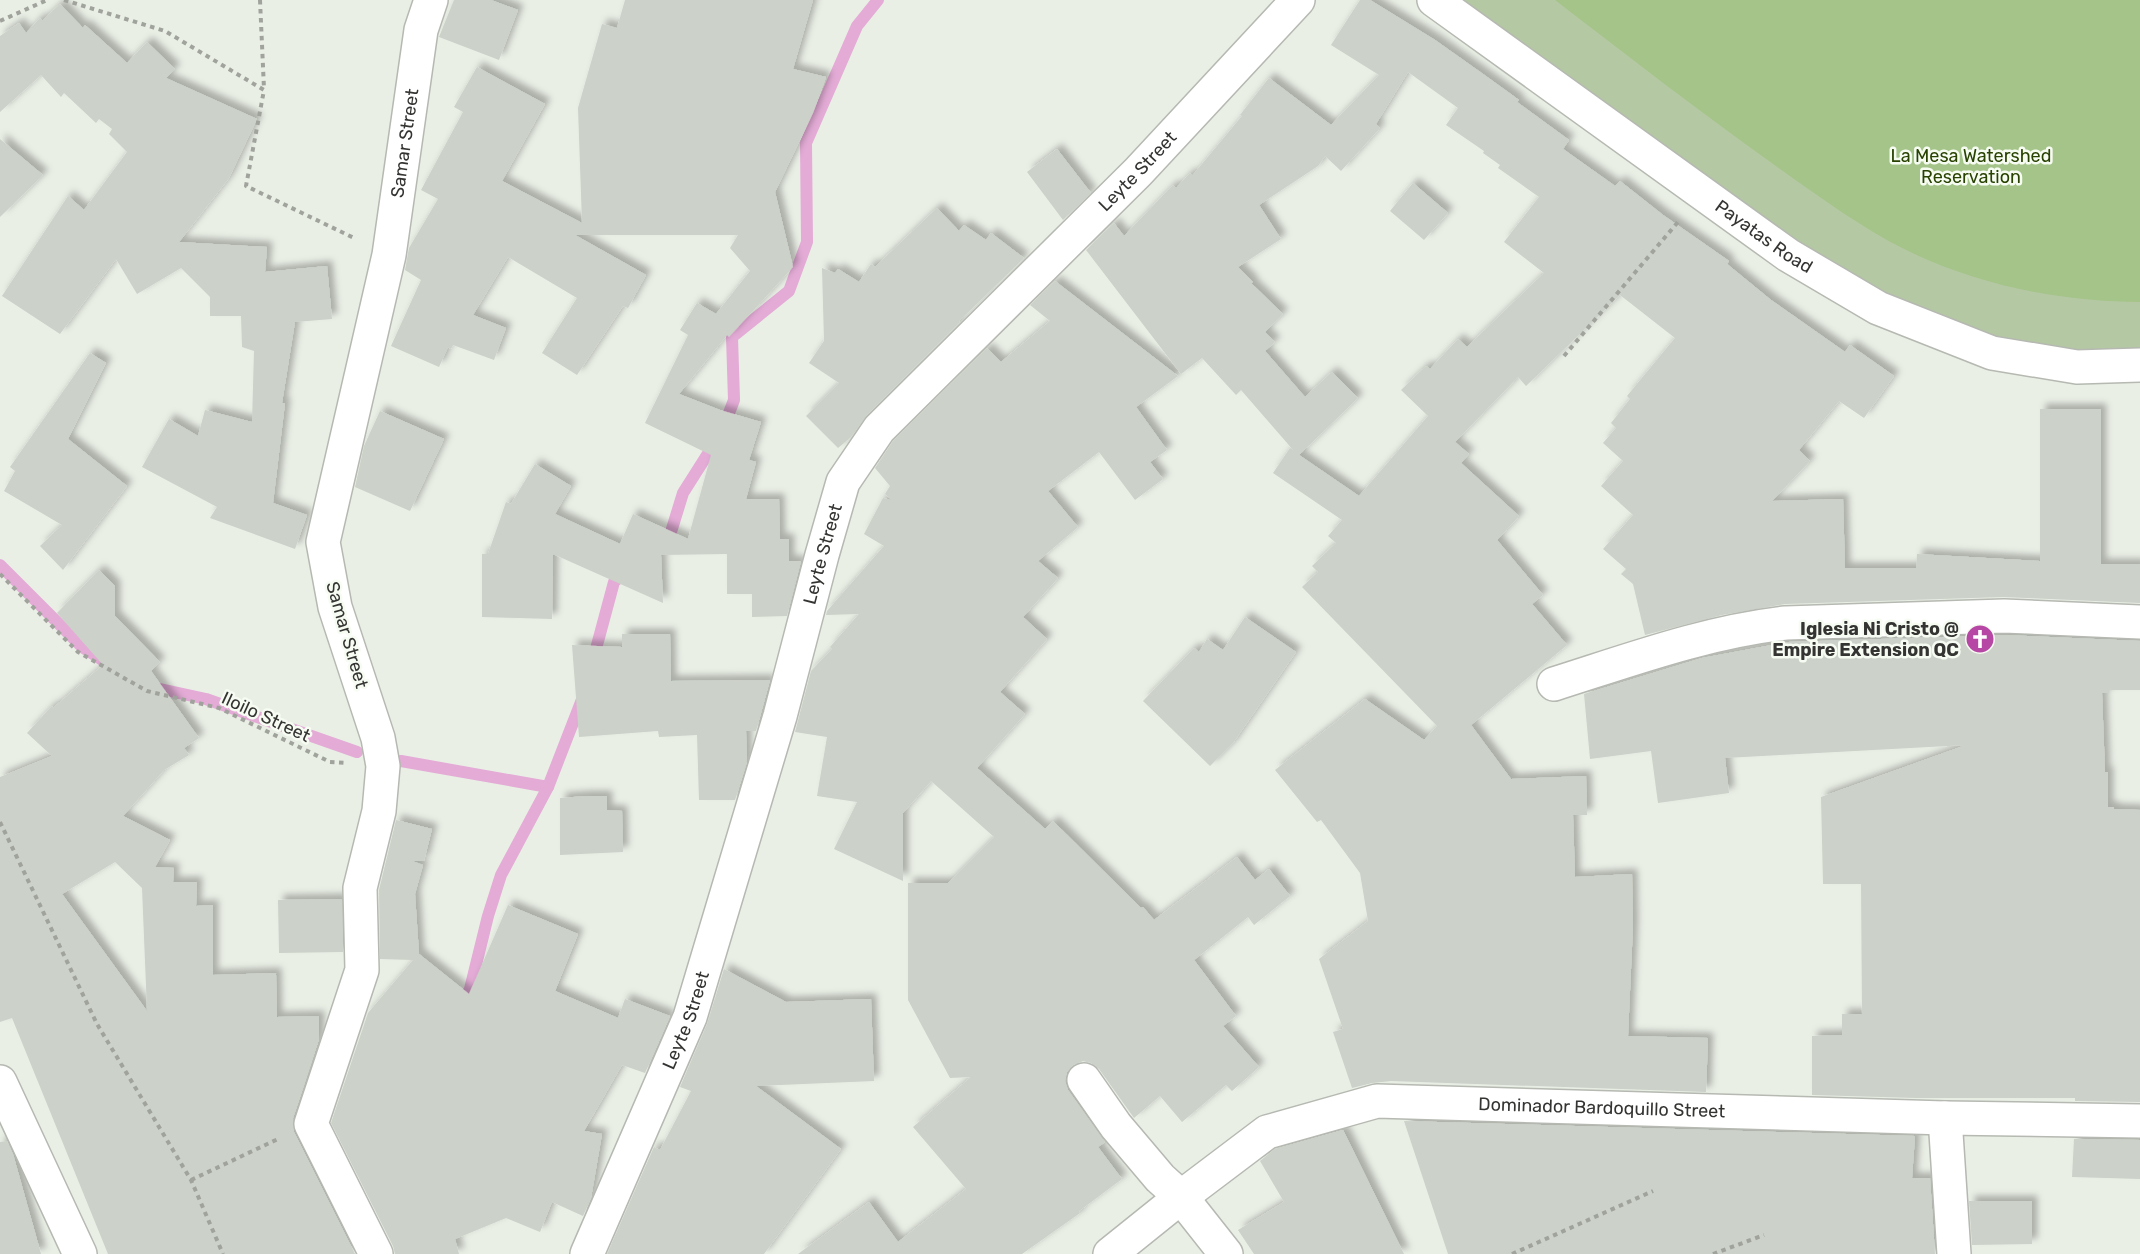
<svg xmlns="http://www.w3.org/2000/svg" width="2140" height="1254" viewBox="0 0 2140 1254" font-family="Rubik,sans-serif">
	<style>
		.green { fill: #b5c8a4 }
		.forest { fill: #a5c489 }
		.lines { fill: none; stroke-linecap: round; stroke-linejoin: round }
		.stream { stroke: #e3abd6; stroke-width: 12 }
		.building { fill: #ccd1c9; fill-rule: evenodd; filter: url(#shadow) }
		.minor-casing { stroke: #b5b9b1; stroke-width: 36 }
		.major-casing { stroke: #b5b9b1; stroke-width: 36 }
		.path { stroke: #a0a39c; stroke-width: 4; stroke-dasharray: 4.5 4.5; stroke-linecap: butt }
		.minor { stroke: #fff; stroke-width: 33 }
		.major { stroke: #fff; stroke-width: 33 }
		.labels { text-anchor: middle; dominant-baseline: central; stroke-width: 5; stroke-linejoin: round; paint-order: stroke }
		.street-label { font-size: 18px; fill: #343532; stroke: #f7fcf3 }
		.park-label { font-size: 18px; fill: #284201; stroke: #f7fcf3 }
		.poi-label { font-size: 18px; font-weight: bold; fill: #343532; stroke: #f7fcf3; text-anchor: end }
	</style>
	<defs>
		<filter id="shadow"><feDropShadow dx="5.5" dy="-5.5" stdDeviation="3" flood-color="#0004"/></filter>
	</defs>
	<rect width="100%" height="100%" fill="#eaefe6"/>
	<polygon class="green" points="1434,0 2140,0 2140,365 1917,324"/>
	<path class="forest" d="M1555,0H2140V302C2061,302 1977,285 1906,250C1862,228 1821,198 1780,169C1704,115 1629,57 1555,0Z"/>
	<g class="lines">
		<g class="stream">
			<polyline points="724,426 734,400 732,337 789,291 807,242 806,143 857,26 878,0"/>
			<polyline points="660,542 671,532 683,493 716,441"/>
			<polyline points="0,565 82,647 107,663"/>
			<polyline points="593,660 614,582 626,572"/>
			<polyline points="151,687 206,699 357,752"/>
			<polyline points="401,761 548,787"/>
			<polyline points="461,1006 470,989 488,916 501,875 548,787 583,697"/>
		</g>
	</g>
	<g class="building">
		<polygon points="454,0 491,0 518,10 499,60 439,37"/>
		<polygon points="625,0 813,0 793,69 826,77 813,113 775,192 793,267 729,337 727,335 679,394 720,410 761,422 749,460 756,462 746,499 779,499 780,539 789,539 789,561 801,561 787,616 752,617 752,594 727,594 727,554 661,555 663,603 553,554 552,619 482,617 482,554 488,554 506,502 511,504 535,464 571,486 555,514 620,544 633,514 688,539 711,455 645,423 688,335 680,330 697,303 716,314 750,271 730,248 738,235 575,235 646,275 628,308 623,306 577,375 542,353 577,298 508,257 473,315 506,328 494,360 453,345 451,349 448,347 439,367 391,346 421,280 405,270 409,248 438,199 421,190 463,112 454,107 477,67 545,104 502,181 582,223 578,108 602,24 617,28"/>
		<path d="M1360,0H1370L1435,40L1483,74L1519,100L1517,102L1569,140L1563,149L1615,186L1620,181L1663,215L1729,261L1727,264L1771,300L1845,352L1850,345L1894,376L1864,418L1839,401L1799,450L1810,461L1772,501L1843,499L1845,568H1916L1917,554L2040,561V409H2101V564H2140V603L2003,597L1785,604L1722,615L1645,635L1633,584L1621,574L1626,569L1603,549L1633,515L1601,486L1623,461L1603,443L1616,428L1611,423L1630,399L1627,396L1675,338L1620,295L1526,386L1518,377L1455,442L1469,454L1461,463L1519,516L1497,540L1543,595L1532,604L1567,645L1471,725L1511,779L1586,776L1587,815H1573L1575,877L1632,874L1633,925L1628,1036L1708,1038L1706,1092L1391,1081L1372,1083L1352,1088L1333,1032L1343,1029L1319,959L1368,921L1360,873L1321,820L1317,822L1275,770L1365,699L1424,740L1437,726L1302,587L1318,572L1312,566L1336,543L1328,536L1342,520L1273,473L1290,448L1294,451L1241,390L1236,395L1202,358L1181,374L1086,250L1114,223L1124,236L1173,185L1176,188L1190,173L1192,176L1242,116L1240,115L1269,78L1331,125L1379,75L1331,45ZM1408,72L1458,108L1446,125L1484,151L1483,153L1500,165L1498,168L1539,197L1504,242L1544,273L1467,347L1458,339L1430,369L1426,366L1401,390L1428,416L1359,496L1299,455L1358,398L1332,372L1305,397L1265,351L1275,342L1265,332L1283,314L1251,283L1253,282L1238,267L1281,239L1259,205L1318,166L1325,156L1341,171L1380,128L1376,124Z"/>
		<polygon points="60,4 83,28 85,25 127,63 147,42 175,69 166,78 257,119 229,178 179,242 267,247 265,272 327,266 332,319 295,322 282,403 285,403 273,503 307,515 295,549 210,518 217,507 142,467 169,419 198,436 205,410 252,422 254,351 242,347 241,316 210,316 210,297 181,268 137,294 116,259 60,334 2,296 68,196 84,210 127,152 109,134 112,129 99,119 96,123 64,93 61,97 41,75 0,112 0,36 19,23 26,33 40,18 42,21"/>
		<polygon points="0,139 43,175 0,217"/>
		<polygon points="1057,149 1091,193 1063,220 1027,172"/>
		<polygon points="1413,183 1448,213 1424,240 1390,211"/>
		<polygon points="937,208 959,231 964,225 986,240 991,233 1024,258 959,321 960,322 866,416 851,437 838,448 806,416 839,383 809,363 824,341 822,268 835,273 838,269 859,282 871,264 875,267"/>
		<polygon points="1055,281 1178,376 1136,407 1167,450 1150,462 1163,479 1135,500 1099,452 1048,491 1078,527 1038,561 1058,578 1023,617 1047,639 1000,692 1025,714 977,768 1045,829 1053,821 1141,908 1143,907 1154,920 1237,857 1255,880 1269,869 1290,896 1254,925 1248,917 1194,960 1236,1016 1223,1026 1259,1067 1232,1091 1226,1085 1182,1122 1160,1096 1134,1118 1099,1069 1091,1063 1083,1061 1073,1065 1067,1072 1065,1081 1068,1090 1105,1142 1098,1147 1122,1179 1079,1211 1080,1213 1022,1254 798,1254 869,1202 898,1242 966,1189 913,1127 971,1077 950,1078 908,1000 908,883 948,883 994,837 931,781 903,813 903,881 834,849 857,802 817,796 827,737 795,732 811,671 832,649 830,647 859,614 826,615 827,611 884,546 864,534 883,498 892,500 885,494 890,486 875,468 893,441 987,348 1001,362 1050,321 1030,305"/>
		<polygon points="90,353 106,363 68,439 127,486 63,570 40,546 62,525 4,491 15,471 10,467"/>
		<polygon points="380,411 444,439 410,511 355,487 364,446"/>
		<path d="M99,570L115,586V616L160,662L151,671L199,738L184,748L189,755L164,770L123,816L170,840L155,867L174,868L173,882H197L196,906L213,905V975L276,973L277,1017L319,1016V1039L293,1118L294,1132L355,1254H108L12,1018L0,1022V777L52,756L27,733L52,706L53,708L103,665L57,613ZM115,862L142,888L147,1011L62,894Z"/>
		<polygon points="1245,617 1296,652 1233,743 1210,766 1143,701 1194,648 1199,652 1207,639 1223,650"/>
		<polygon points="622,634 670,634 671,681 770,680 756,731 746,731 747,762 735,800 699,800 697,735 659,737 658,731 579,737 572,645 622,647"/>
		<polygon points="2004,635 2140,641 2140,690 2109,690 2109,693 2102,693 2105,772 2108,772 2108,807 2114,807 2114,809 2140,810 2140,1102 2075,1101 2075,1098 1916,1098 1812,1095 1812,1036 1842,1035 1842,1014 1862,1014 1861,884 1823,884 1821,797 1966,745 1725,758 1729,793 1658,803 1651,751 1590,759 1584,694 1702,658 1788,642"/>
		<polygon points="587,796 607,796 607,810 622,811 623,852 560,855 560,798"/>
		<polygon points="396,820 432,829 424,861 412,861 423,865 415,894 419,954 469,994 508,905 578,934 555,991 618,1018 625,999 670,1016 645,1073 622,1065 584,1131 602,1134 591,1198 583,1216 552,1202 540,1232 506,1218 455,1239 459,1254 395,1254 393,1246 331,1123 368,1013 413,960 380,959 379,890"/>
		<polygon points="342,899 343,952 279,953 278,900"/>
		<polygon points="724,969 786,1002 871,999 874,1081 756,1086 841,1149 764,1254 607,1254 654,1147 660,1150 691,1091 680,1087 707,1024"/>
		<polygon points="1404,1121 1915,1136 1912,1178 1930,1178 1935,1254 1448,1254"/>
		<polygon points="1343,1130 1404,1254 1254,1254 1238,1230 1284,1202 1260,1161 1275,1149"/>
		<polygon points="2074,1139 2140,1140 2140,1179 2072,1177"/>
		<polygon points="7,1141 13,1154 41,1254 0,1254 0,1142"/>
		<polygon points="1969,1201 2032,1201 2032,1244 1972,1245"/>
	</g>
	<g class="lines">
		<g class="minor-casing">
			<g id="minor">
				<path d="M1554,684C1630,660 1706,632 1786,623L2004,616L2140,622"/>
				<polyline points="1084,1080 1116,1126 1160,1178 1181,1197 1226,1254"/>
				<polyline points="0,1082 80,1254"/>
				<polyline points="1945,1118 1954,1254"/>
				<path id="s1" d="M376,1254L311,1124L362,970L360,888L379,811L383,766L378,738L335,607L323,542L389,255L421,30L431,0"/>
				<path id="s2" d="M587,1254L690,1017L780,716L822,555L843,482L879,429L1138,172L1298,0"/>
				<path id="s3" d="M1110,1254L1181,1197L1267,1132L1377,1101L1945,1118L2140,1121"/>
			</g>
		</g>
		<g class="major-casing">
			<g id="major">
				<path id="s4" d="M1434,0L1788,255L1878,308L1992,353L2077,367L2140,365"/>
			</g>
		</g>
		<g class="path">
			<polyline points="64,0 165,31 264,90 246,186 354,238"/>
			<polyline points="260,0 264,89"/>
			<polyline points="0,21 47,0"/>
			<polyline points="1564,356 1678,222"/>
			<polyline points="0,574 78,652 147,691 219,708 330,762 347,763"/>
			<polyline points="0,822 97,1024 191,1180 223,1254"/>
			<polyline points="191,1180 278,1139"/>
			<polyline points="1512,1254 1653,1191"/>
			<polyline points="1713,1254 1764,1235"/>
		</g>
		<use href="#minor" class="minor"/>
		<use href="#major" class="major"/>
	</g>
	<defs>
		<g id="church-disc" transform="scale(1.5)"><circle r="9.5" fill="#b647a4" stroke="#f7fcf3"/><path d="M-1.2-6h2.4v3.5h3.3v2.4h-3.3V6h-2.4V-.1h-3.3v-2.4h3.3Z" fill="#fff"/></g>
	</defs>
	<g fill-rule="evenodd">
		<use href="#church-disc" x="1980" y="639"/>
	</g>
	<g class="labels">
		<g class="street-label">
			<text stroke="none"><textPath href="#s1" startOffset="1154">Samar Street</textPath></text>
			<text stroke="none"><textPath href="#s2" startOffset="1244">Leyte Street</textPath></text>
			<text stroke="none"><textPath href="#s4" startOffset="406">Payatas Road</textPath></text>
			<text stroke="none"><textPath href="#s2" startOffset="740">Leyte Street</textPath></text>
			<text transform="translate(347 635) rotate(74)">Samar Street</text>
			<text transform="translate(266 717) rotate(25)">Iloilo Street</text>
			<text stroke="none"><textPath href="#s2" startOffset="254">Leyte Street</textPath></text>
			<text stroke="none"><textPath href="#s3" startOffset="538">Dominador Bardoquillo Street</textPath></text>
		</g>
		<g class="park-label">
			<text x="1971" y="156">La Mesa Watershed<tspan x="1971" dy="21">Reservation</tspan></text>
		</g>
		<g class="poi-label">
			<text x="1959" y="629">Iglesia Ni Cristo @<tspan x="1959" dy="21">Empire Extension QC</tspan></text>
		</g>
	</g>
</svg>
